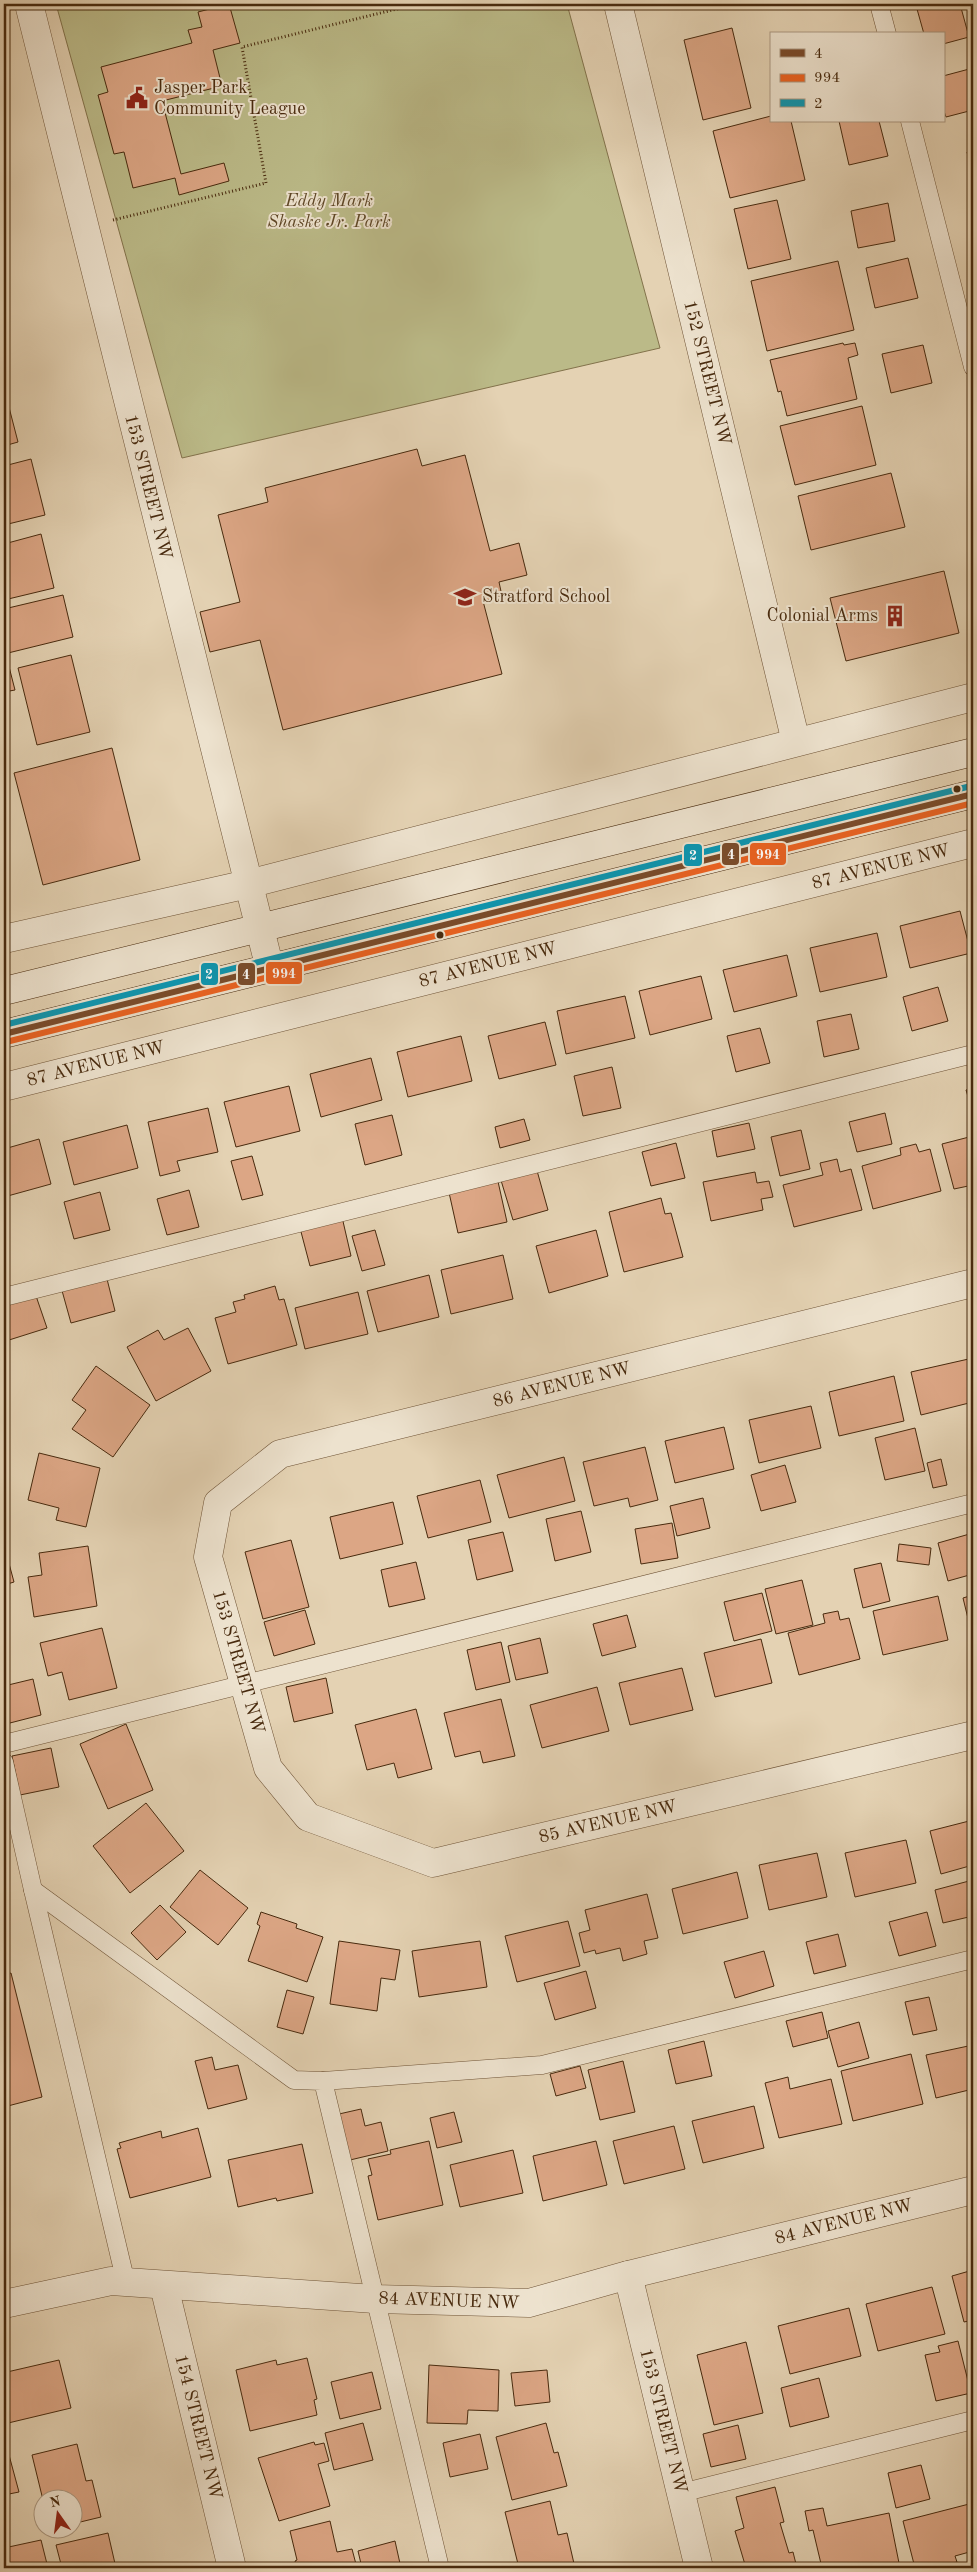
<svg xmlns="http://www.w3.org/2000/svg" width="977" height="2572" viewBox="0 0 977 2572" font-family="'Old Standard TT',serif">
	<style>
		.green { fill: #bbba88; stroke: #82724b }
		.building { fill: #dca685; stroke: #482a0e }
		.lines { fill: none; stroke-linecap: round; stroke-linejoin: round }
		.lane-casing { stroke: #6f5437; stroke-width: 19 }
		.street-casing { stroke: #6f5437; stroke-width: 29 }
		.secondary-casing { stroke: #482a0e; stroke-width: 29 }
		.path { stroke: #482a0e; stroke-width: 3; stroke-dasharray: 1 2.5; stroke-linecap: butt }
		.lane { stroke: #ede2ce; stroke-width: 18 }
		.street { stroke: #ede2ce; stroke-width: 28 }
		.secondary { stroke: #ede2ce; stroke-width: 28 }
		.bus-1-casing { stroke: #ede2ce; stroke-width: 10 }
		.bus-2-casing { stroke: #ede2ce; stroke-width: 10 }
		.bus-3-casing { stroke: #ede2ce; stroke-width: 10 }
		.bus-1 { stroke: #7a4b2a; stroke-width: 6 }
		.bus-2 { stroke: #ea6221; stroke-width: 6 }
		.bus-3 { stroke: #0b96b1; stroke-width: 6 }
		.bus-dot { fill: #482a0e; stroke: #ede2ce; stroke-width: 2 }
		.labels { text-anchor: middle; dominant-baseline: central; stroke-width: 4; stroke-linejoin: round; paint-order: stroke }
		.poi-label { font-size: 18px; fill: #482a0e; stroke: #ede2ce; text-anchor: start }
		.park-label { font-size: 18px; font-style: italic; fill: #5f4726; stroke: #ede2ce }
		.street-label { font-size: 18px; fill: #482a0e; stroke: #ede2ce }
		.line-badge { stroke: #ede2ce; stroke-width: 2 }
		.badge-label { font-size: 14px; text-anchor: middle; font-weight: bold; fill: #fff }
	</style>
	<rect width="100%" height="100%" fill="#e4d2b3"/>
	<filter id="stains"><feTurbulence type="fractalNoise" baseFrequency=".004" numOctaves="4"/><feColorMatrix values="0 0 0 0 .2 0 0 0 0 .09 0 0 0 0 .02 0 0 0 .5 -.17"/></filter>
	<radialGradient id="worn" r=".72"><stop offset=".6" stop-color="#630" stop-opacity="0"/><stop offset="1" stop-color="#630" stop-opacity=".3"/></radialGradient>
	<polygon class="green" points="56,4 567,4 660,348 182,458"/>
	<g class="building">
		<polygon points="229,4 240,43 213,50 222,86 162,101 181,174 224,163 229,181 179,195 175,178 133,188 124,152 114,154 98,95 108,92 101,67 192,43 188,30 202,27 198,12"/>
		<polygon points="936,4 960,4 969,37 943,44 943,34 924,34 917,9"/>
		<polygon points="732,28 751,108 703,120 684,40"/>
		<polygon points="973,68 973,110 946,117 943,108 943,76"/>
		<polygon points="771,116 771,121 791,121 805,180 730,198 713,131"/>
		<polygon points="839,121 879,121 888,156 849,165"/>
		<polygon points="973,151 973,176 967,152"/>
		<polygon points="777,200 791,259 748,269 734,209"/>
		<polygon points="888,203 895,241 858,248 851,211"/>
		<polygon points="908,258 918,298 875,308 866,268"/>
		<polygon points="838,261 854,330 767,351 751,281"/>
		<polygon points="843,343 844,345 855,343 858,355 848,358 857,399 787,416 781,391 778,392 770,360"/>
		<polygon points="923,345 932,383 891,393 882,354"/>
		<polygon points="4,388 18,442 4,446"/>
		<polygon points="862,406 876,465 795,485 780,426"/>
		<polygon points="417,449 422,466 465,455 490,551 519,543 527,575 499,582 502,596 483,601 502,674 283,730 260,640 210,652 200,612 240,602 218,515 268,502 265,488"/>
		<polygon points="31,459 45,515 4,525 4,466"/>
		<polygon points="891,473 905,527 811,550 798,496"/>
		<polygon points="41,534 54,588 4,600 4,544"/>
		<polygon points="944,571 959,633 846,661 830,598"/>
		<polygon points="63,595 73,637 8,653 4,645 4,609"/>
		<polygon points="4,655 6,655 15,690 4,692"/>
		<polygon points="71,655 90,732 37,745 18,668"/>
		<polygon points="112,748 140,860 43,885 14,773"/>
		<polygon points="960,911 971,953 910,968 900,926"/>
		<polygon points="877,933 887,977 820,992 810,948"/>
		<polygon points="787,955 797,996 734,1012 723,970"/>
		<polygon points="701,976 712,1019 650,1035 639,991"/>
		<polygon points="938,987 948,1021 912,1031 903,997"/>
		<polygon points="625,996 635,1038 566,1054 557,1011"/>
		<polygon points="851,1014 859,1049 824,1057 817,1021"/>
		<polygon points="545,1022 556,1065 499,1079 488,1036"/>
		<polygon points="760,1028 770,1063 736,1072 727,1036"/>
		<polygon points="461,1036 472,1081 408,1097 397,1052"/>
		<polygon points="371,1058 382,1100 321,1117 310,1074"/>
		<polygon points="612,1067 621,1108 583,1116 574,1076"/>
		<polygon points="289,1086 300,1131 236,1147 224,1102"/>
		<polygon points="973,1088 973,1113 966,1090"/>
		<polygon points="208,1108 218,1152 177,1161 180,1171 160,1176 148,1122"/>
		<polygon points="885,1113 892,1144 857,1152 849,1122"/>
		<polygon points="392,1115 402,1155 365,1165 355,1124"/>
		<polygon points="524,1119 530,1140 500,1148 495,1127"/>
		<polygon points="749,1123 755,1149 717,1157 712,1131"/>
		<polygon points="127,1125 138,1168 74,1185 63,1142"/>
		<polygon points="801,1130 810,1169 780,1176 771,1137"/>
		<polygon points="973,1136 973,1185 954,1189 942,1144"/>
		<polygon points="39,1139 51,1184 4,1197 4,1149"/>
		<polygon points="676,1143 685,1178 651,1186 642,1152"/>
		<polygon points="916,1144 919,1152 930,1149 941,1191 873,1209 862,1166 901,1155 900,1148"/>
		<polygon points="252,1156 263,1195 242,1200 231,1161"/>
		<polygon points="837,1159 840,1172 851,1169 862,1210 794,1227 783,1185 823,1175 820,1163"/>
		<polygon points="536,1167 548,1210 513,1220 500,1177"/>
		<polygon points="755,1172 757,1183 769,1181 773,1197 761,1199 763,1210 711,1221 703,1182"/>
		<polygon points="497,1177 507,1222 458,1233 448,1188"/>
		<polygon points="189,1190 199,1227 167,1235 157,1199"/>
		<polygon points="100,1192 110,1230 74,1239 64,1202"/>
		<polygon points="661,1198 665,1214 671,1213 683,1257 624,1272 609,1212"/>
		<polygon points="342,1217 351,1256 310,1266 300,1228"/>
		<polygon points="4,1230 8,1251 4,1252"/>
		<polygon points="375,1230 385,1265 362,1271 352,1236"/>
		<polygon points="596,1230 608,1276 549,1293 536,1246"/>
		<polygon points="503,1255 513,1299 451,1314 441,1270"/>
		<polygon points="106,1275 115,1311 71,1323 61,1287"/>
		<polygon points="429,1275 439,1317 378,1332 367,1291"/>
		<polygon points="275,1286 279,1300 284,1299 297,1345 228,1364 215,1318 236,1312 233,1302 245,1299 244,1295"/>
		<polygon points="358,1292 368,1334 305,1349 295,1308"/>
		<polygon points="35,1293 47,1328 9,1340 4,1325 4,1304"/>
		<polygon points="188,1328 211,1371 156,1401 127,1347 158,1330 164,1340"/>
		<polygon points="973,1358 973,1402 921,1415 911,1372"/>
		<polygon points="96,1366 150,1405 113,1457 72,1429 86,1410 72,1400"/>
		<polygon points="894,1376 904,1421 839,1436 829,1392"/>
		<polygon points="811,1406 821,1448 759,1463 749,1420"/>
		<polygon points="724,1427 734,1469 675,1483 665,1441"/>
		<polygon points="915,1428 925,1471 885,1480 875,1438"/>
		<polygon points="645,1447 658,1500 630,1507 628,1498 594,1506 583,1462"/>
		<polygon points="39,1453 100,1468 86,1527 56,1520 59,1508 28,1500"/>
		<polygon points="973,1455 973,1477 968,1457"/>
		<polygon points="564,1457 575,1501 509,1518 497,1475"/>
		<polygon points="941,1459 947,1485 933,1488 927,1463"/>
		<polygon points="785,1465 796,1502 761,1511 751,1475"/>
		<polygon points="480,1480 491,1522 428,1538 417,1496"/>
		<polygon points="703,1498 710,1528 677,1536 670,1506"/>
		<polygon points="393,1502 403,1544 340,1559 330,1517"/>
		<polygon points="581,1511 591,1552 555,1561 546,1519"/>
		<polygon points="672,1523 678,1558 641,1564 635,1529"/>
		<polygon points="503,1532 513,1571 477,1580 468,1540"/>
		<polygon points="973,1533 973,1574 948,1581 938,1543"/>
		<polygon points="291,1540 309,1607 263,1619 245,1552"/>
		<polygon points="899,1544 931,1548 929,1565 897,1561"/>
		<polygon points="4,1545 14,1582 4,1585"/>
		<polygon points="88,1546 97,1606 34,1617 28,1577 42,1575 39,1553"/>
		<polygon points="416,1562 425,1599 389,1607 381,1570"/>
		<polygon points="881,1563 890,1601 863,1608 854,1569"/>
		<polygon points="802,1580 813,1625 776,1634 765,1589"/>
		<polygon points="762,1593 772,1631 734,1641 724,1602"/>
		<polygon points="973,1595 973,1639 963,1598"/>
		<polygon points="938,1596 948,1640 883,1655 873,1611"/>
		<polygon points="305,1610 315,1644 274,1656 264,1622"/>
		<polygon points="838,1611 840,1620 849,1618 860,1659 799,1675 788,1633 825,1623 823,1614"/>
		<polygon points="627,1615 636,1647 602,1656 593,1624"/>
		<polygon points="102,1628 117,1688 69,1700 62,1672 48,1676 40,1643"/>
		<polygon points="540,1638 548,1673 516,1680 508,1646"/>
		<polygon points="761,1639 772,1683 715,1697 704,1653"/>
		<polygon points="501,1642 510,1682 476,1690 467,1650"/>
		<polygon points="682,1668 693,1710 630,1725 619,1683"/>
		<polygon points="326,1678 333,1713 294,1722 286,1687"/>
		<polygon points="33,1679 41,1715 6,1724 4,1686"/>
		<polygon points="597,1687 609,1731 542,1748 530,1705"/>
		<polygon points="501,1699 515,1756 483,1763 480,1751 455,1757 444,1713"/>
		<polygon points="416,1709 432,1769 398,1778 394,1763 367,1770 355,1725"/>
		<polygon points="126,1724 153,1790 108,1809 80,1744"/>
		<polygon points="51,1748 59,1787 20,1795 12,1756"/>
		<polygon points="146,1803 184,1851 130,1893 93,1846"/>
		<polygon points="973,1820 973,1865 941,1874 930,1831"/>
		<polygon points="906,1840 916,1883 855,1897 845,1853"/>
		<polygon points="817,1853 827,1897 769,1910 759,1865"/>
		<polygon points="200,1870 248,1908 218,1945 170,1907"/>
		<polygon points="737,1872 748,1918 683,1934 672,1889"/>
		<polygon points="969,1881 973,1900 973,1916 943,1923 935,1890"/>
		<polygon points="647,1894 658,1938 644,1941 647,1954 623,1961 620,1948 596,1954 595,1950 584,1953 579,1933 590,1930 585,1910"/>
		<polygon points="160,1905 186,1932 157,1960 131,1933"/>
		<polygon points="261,1912 297,1924 296,1928 323,1937 307,1982 248,1961 260,1926 257,1924"/>
		<polygon points="927,1912 936,1946 899,1956 889,1922"/>
		<polygon points="568,1921 580,1966 517,1982 505,1936"/>
		<polygon points="838,1934 846,1966 814,1974 806,1942"/>
		<polygon points="339,1941 400,1950 395,1980 381,1978 377,2011 330,2004"/>
		<polygon points="480,1941 487,1987 419,1997 412,1951"/>
		<polygon points="764,1951 774,1986 735,1998 724,1962"/>
		<polygon points="586,1971 596,2008 555,2020 544,1983"/>
		<polygon points="11,1973 42,2097 4,2107 4,1975"/>
		<polygon points="287,1990 314,1997 303,2034 277,2027"/>
		<polygon points="929,1997 937,2030 913,2035 905,2002"/>
		<polygon points="822,2012 828,2038 793,2047 786,2021"/>
		<polygon points="859,2022 869,2058 838,2067 828,2031"/>
		<polygon points="704,2041 712,2076 676,2084 668,2050"/>
		<polygon points="973,2045 973,2089 936,2098 926,2055"/>
		<polygon points="911,2054 923,2104 853,2121 841,2071"/>
		<polygon points="212,2057 215,2070 238,2065 247,2099 208,2109 195,2061"/>
		<polygon points="623,2061 635,2112 600,2120 588,2070"/>
		<polygon points="580,2066 586,2088 556,2096 550,2074"/>
		<polygon points="788,2077 790,2089 831,2079 842,2124 779,2138 765,2083"/>
		<polygon points="754,2106 764,2148 703,2163 692,2121"/>
		<polygon points="361,2109 365,2126 381,2122 388,2151 350,2160 339,2114"/>
		<polygon points="454,2112 462,2142 437,2148 430,2118"/>
		<polygon points="674,2126 685,2169 624,2184 613,2141"/>
		<polygon points="198,2128 211,2177 130,2198 117,2149 121,2148 119,2143 161,2131 162,2138"/>
		<polygon points="429,2141 443,2205 378,2220 368,2176 372,2175 368,2159 391,2154 390,2150"/>
		<polygon points="596,2141 607,2185 543,2201 533,2156"/>
		<polygon points="302,2144 313,2193 277,2201 276,2198 238,2207 228,2160"/>
		<polygon points="513,2150 523,2193 460,2207 450,2165"/>
		<polygon points="973,2270 973,2320 964,2322 952,2276"/>
		<polygon points="932,2287 945,2334 878,2351 866,2304"/>
		<polygon points="849,2308 861,2356 790,2374 778,2326"/>
		<polygon points="958,2341 971,2393 936,2401 925,2355 940,2352 938,2346"/>
		<polygon points="746,2342 763,2413 714,2425 697,2355"/>
		<polygon points="307,2358 317,2399 314,2400 317,2415 250,2431 236,2370 276,2360 277,2365"/>
		<polygon points="59,2360 71,2408 4,2424 4,2380 9,2379 7,2372"/>
		<polygon points="429,2365 499,2370 498,2411 468,2410 467,2424 427,2423"/>
		<polygon points="547,2370 550,2402 515,2406 511,2373"/>
		<polygon points="372,2372 381,2409 340,2419 331,2382"/>
		<polygon points="819,2378 829,2417 790,2427 781,2388"/>
		<polygon points="363,2423 373,2460 334,2470 325,2433"/>
		<polygon points="546,2423 554,2453 558,2452 567,2486 512,2500 496,2437"/>
		<polygon points="738,2425 746,2459 711,2467 703,2434"/>
		<polygon points="480,2434 488,2469 450,2477 443,2443"/>
		<polygon points="314,2442 315,2445 324,2443 329,2461 318,2464 330,2506 279,2521 258,2458"/>
		<polygon points="77,2444 86,2481 92,2480 101,2517 72,2524 72,2500 43,2500 32,2455"/>
		<polygon points="9,2455 19,2492 4,2495 4,2457"/>
		<polygon points="921,2465 930,2499 896,2508 888,2473"/>
		<polygon points="775,2487 784,2522 780,2523 789,2553 793,2552 797,2568 746,2568 735,2531 744,2528 736,2497"/>
		<polygon points="550,2501 558,2535 567,2533 575,2568 519,2568 505,2512"/>
		<polygon points="973,2503 973,2551 955,2556 957,2562 933,2568 915,2568 903,2521"/>
		<polygon points="823,2508 827,2526 889,2513 900,2568 822,2568 813,2530 809,2531 805,2511"/>
		<polygon points="330,2521 337,2552 352,2549 357,2568 297,2568 295,2561 297,2560 290,2531"/>
		<polygon points="108,2533 116,2568 62,2568 56,2545"/>
		<polygon points="41,2540 48,2568 4,2568 4,2548"/>
		<polygon points="395,2541 401,2568 362,2568 358,2551"/>
	</g>
	<g class="lines">
		<g class="lane-casing">
			<g id="lane">
				<polyline points="879,4 887,34"/>
				<polyline points="910,121 973,367"/>
				<polyline points="4,1297 973,1054"/>
				<polyline points="4,1744 973,1503"/>
				<polyline points="4,1762 33,1890 294,2080 323,2081 440,2568"/>
				<polyline points="33,1890 126,2283"/>
				<polyline points="323,2081 542,2065 973,1959"/>
				<polyline points="681,2493 973,2420"/>
			</g>
		</g>
		<g class="street-casing">
			<g id="street">
				<polyline points="29,4 270,969"/>
				<polyline points="618,4 796,742"/>
				<polyline points="4,939 248,884 973,697"/>
				<polyline points="4,1087 973,843"/>
				<polyline points="973,1283 280,1454 218,1503 208,1557 268,1768 308,1817 433,1863 973,1735"/>
				<polyline points="628,2275 699,2568"/>
				<polyline points="164,2286 232,2568"/>
				<polyline points="4,2304 111,2281 375,2299 529,2303 628,2275 973,2190"/>
			</g>
		</g>
		<g class="secondary-casing">
			<g id="secondary">
				<polyline points="4,991 973,752"/>
				<polyline points="4,1034 973,794"/>
			</g>
		</g>
		<polyline class="path" points="113,220 266,183 242,47 417,4"/>
		<use href="#lane" class="lane"/>
		<use href="#street" class="street"/>
		<use href="#secondary" class="secondary"/>
		<g class="bus-1-casing">
			<polyline id="bus-1" points="4,1034 973,794"/>
		</g>
		<g class="bus-2-casing">
			<polyline id="bus-2" points="6,1042 973,803"/>
		</g>
		<g class="bus-3-casing">
			<polyline id="bus-3" points="4,1025 971,786"/>
		</g>
		<use href="#bus-1" class="bus-1"/>
		<use href="#bus-2" class="bus-2"/>
		<use href="#bus-3" class="bus-3"/>
	</g>
	<defs>
		<g id="civic-bare" transform="scale(1.725)"><path d="M-.6-6.5H3V-4.5H.6V-3L4-1V1h2V6H-6V1h2V-1L-.6-3ZM-1.2 2.5V6h2.4V2.5Z" fill="#8f2418" stroke="#ede2ce" stroke-width="2.5" paint-order="stroke"/></g>
		<g id="school-bare" transform="scale(1.725)"><path d="M0-5L7-2L0 1L-7-2ZM-4 1L0 2.5L4 1V4Q0 6-4 4Z" fill="#8f2418" stroke="#ede2ce" stroke-width="2.5" paint-order="stroke"/></g>
		<g id="building-bare" transform="scale(1.725)"><path d="M-4-6H4V6H1V3H-1V6H-4ZM-2.5-4.3h1.7v1.8h-1.7ZM.8-4.3h1.7v1.8H.8ZM-2.5-1h1.7V.8h-1.7ZM.8-1h1.7V.8H.8Z" fill="#8f2418" stroke="#ede2ce" stroke-width="2.5" paint-order="stroke"/></g>
	</defs>
	<g fill-rule="evenodd">
		<use href="#civic-bare" x="137" y="98"/>
		<use href="#school-bare" x="465" y="597"/>
		<use href="#building-bare" x="895" y="616"/>
	</g>
	<g class="bus-dot">
		<circle cx="957" cy="789" r="4.5"/>
		<circle cx="440" cy="935" r="4.5"/>
	</g>
	<g class="labels">
		<g class="poi-label">
			<text x="154" y="88">Jasper Park<tspan x="154" dy="21">Community League</tspan></text>
			<text x="482" y="597">Stratford School</text>
			<text x="878" y="616" text-anchor="end">Colonial Arms</text>
		</g>
		<g class="park-label">
			<text x="329" y="201">Eddy Mark<tspan x="329" dy="21">Shaske Jr. Park</tspan></text>
		</g>
		<g class="street-label">
			<text transform="translate(707 373) rotate(76)">152 STREET NW</text>
			<text transform="translate(148 487) rotate(76)">153 STREET NW</text>
			<text transform="translate(881 867) rotate(-14)">87 AVENUE NW</text>
			<text transform="translate(488 965) rotate(-14)">87 AVENUE NW</text>
			<text transform="translate(96 1064) rotate(-14)">87 AVENUE NW</text>
			<text transform="translate(562 1385) rotate(-14)">86 AVENUE NW</text>
			<text transform="translate(238 1662) rotate(74)">153 STREET NW</text>
			<text transform="translate(608 1822) rotate(-13)">85 AVENUE NW</text>
			<text transform="translate(844 2222) rotate(-14)">84 AVENUE NW</text>
			<text transform="translate(449 2301) rotate(2)">84 AVENUE NW</text>
			<text transform="translate(663 2421) rotate(76)">153 STREET NW</text>
			<text transform="translate(198 2427) rotate(76)">154 STREET NW</text>
		</g>
	</g>
	<g class="line-badge">
		<rect x="749" y="842" width="38" height="24" rx="5" fill="#ea6221"/>
		<rect x="721" y="842" width="19" height="24" rx="5" fill="#7a4b2a"/>
		<rect x="683" y="843" width="20" height="24" rx="5" fill="#0b96b1"/>
		<rect x="265" y="961" width="38" height="24" rx="5" fill="#ea6221"/>
		<rect x="237" y="962" width="19" height="24" rx="5" fill="#7a4b2a"/>
		<rect x="200" y="962" width="19" height="24" rx="5" fill="#0b96b1"/>
	</g>
	<g class="badge-label">
		<text x="768" y="859">994</text>
		<text x="731" y="859">4</text>
		<text x="693" y="860">2</text>
		<text x="284" y="978">994</text>
		<text x="246" y="979">4</text>
		<text x="209" y="979">2</text>
	</g>
	<rect width="977" height="2572" fill="none" stroke="#e4d2b3" stroke-width="20"/>
	<rect x="5" y="5" width="967" height="2562" fill="none" stroke="#482a0e" stroke-width="2.5"/>
	<rect x="10" y="10" width="957" height="2552" fill="none" stroke="#482a0e"/>
	<rect x="770" y="32" width="175" height="90" fill="#ede2ce" stroke="#ab9881"/>
	<rect x="780" y="49" width="25" height="8" fill="#7a4b2a" stroke="#ab9881"/>
	<text x="814" y="58" font-size="15" fill="#482a0e">4</text>
	<rect x="780" y="74" width="25" height="8" fill="#ea6221" stroke="#ab9881"/>
	<text x="814" y="82" font-size="15" fill="#482a0e">994</text>
	<rect x="780" y="99" width="25" height="8" fill="#0b96b1" stroke="#ab9881"/>
	<text x="814" y="108" font-size="15" fill="#482a0e">2</text>
	<g transform="translate(58 2514) rotate(346)"><circle r="24" fill="#ede2ce" stroke="#ab9881"/>
	<path d="M0-4L9 19L0 12L-9 19Z" fill="#8f2418"/>
	<text y="-8" font-size="14" font-weight="bold" text-anchor="middle" fill="#482a0e">N</text>
	</g>
	<rect width="100%" height="100%" filter="url(#stains)"/>
	<rect width="100%" height="100%" fill="url(#worn)"/>
</svg>
